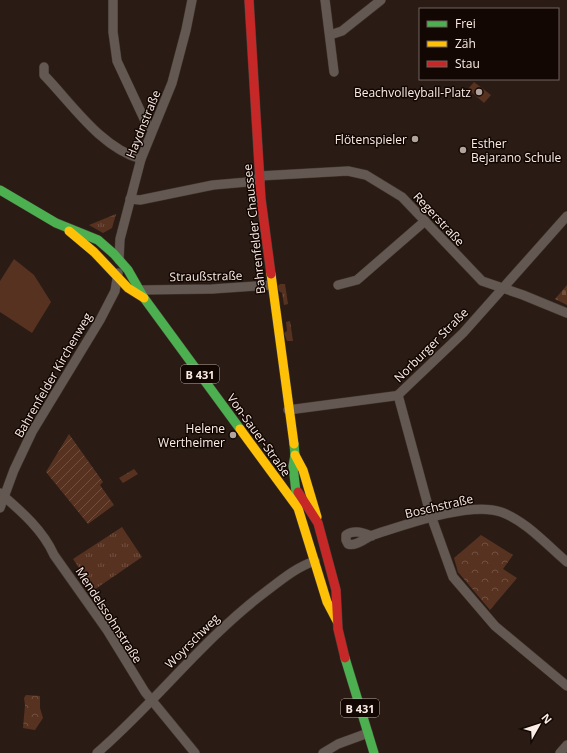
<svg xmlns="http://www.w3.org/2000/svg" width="567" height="753" viewBox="0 0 567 753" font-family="'Open Sans',sans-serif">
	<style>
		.grass { fill: url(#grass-tufts) }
		.forest { fill: url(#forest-crowns) }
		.cemetery { fill: url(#cemetery-stones) }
		.garden { fill: url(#garden-furrows) }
		.pitch { fill: #583221 }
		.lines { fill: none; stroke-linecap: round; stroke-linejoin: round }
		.street-casing { stroke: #443934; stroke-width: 10 }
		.fast-casing { stroke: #443934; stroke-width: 10 }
		.slow-casing { stroke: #443934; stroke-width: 10 }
		.jam-casing { stroke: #443934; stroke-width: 10 }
		.street { stroke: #645852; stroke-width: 9 }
		.fast { stroke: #4caf50; stroke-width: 9 }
		.slow { stroke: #ffc107; stroke-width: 9 }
		.jam { stroke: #c62828; stroke-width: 9 }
		.poi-dot { fill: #b2a39c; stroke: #120703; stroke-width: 1.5 }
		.labels { text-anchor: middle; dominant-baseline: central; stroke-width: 3; stroke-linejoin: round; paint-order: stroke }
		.shield { fill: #120703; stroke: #b6a7a2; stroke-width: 1 }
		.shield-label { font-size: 11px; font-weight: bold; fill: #fcece6 }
		.poi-label { font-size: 12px; fill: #fcece6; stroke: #120703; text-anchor: end }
		.street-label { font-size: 12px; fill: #fcece6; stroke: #120703 }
	</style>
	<defs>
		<pattern id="grass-tufts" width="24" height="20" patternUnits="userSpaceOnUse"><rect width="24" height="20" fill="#583221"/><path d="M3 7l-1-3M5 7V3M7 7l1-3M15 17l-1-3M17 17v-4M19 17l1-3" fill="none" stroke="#715041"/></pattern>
		<pattern id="forest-crowns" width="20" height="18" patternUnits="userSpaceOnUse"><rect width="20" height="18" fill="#583221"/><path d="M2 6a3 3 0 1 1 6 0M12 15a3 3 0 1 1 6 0" fill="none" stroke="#715041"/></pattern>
		<pattern id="cemetery-stones" width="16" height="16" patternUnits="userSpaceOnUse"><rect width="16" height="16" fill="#583221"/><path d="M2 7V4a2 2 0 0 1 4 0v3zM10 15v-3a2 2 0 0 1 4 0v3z" fill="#715041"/></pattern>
		<pattern id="garden-furrows" width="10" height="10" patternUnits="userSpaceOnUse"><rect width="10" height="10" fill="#583221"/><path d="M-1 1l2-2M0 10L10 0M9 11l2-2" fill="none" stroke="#715041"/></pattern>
	</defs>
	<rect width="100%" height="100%" fill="#2a1c14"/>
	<g class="grass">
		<polygon points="116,214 112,228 103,233 89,225"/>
		<polygon points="280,284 285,284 288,304 284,305 282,293 279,291 278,286"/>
		<polygon points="290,321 293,341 287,341 284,333 287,331 286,322"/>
		<polygon points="122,527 142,557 94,590 73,559"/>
	</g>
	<g class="forest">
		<polygon points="134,469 138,474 123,483 119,478"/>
		<polygon points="481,535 513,555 503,569 517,578 490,610 458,572 454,558"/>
		<polygon points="26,695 40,696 40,708 43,718 35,730 23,728 25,705 24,698"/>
	</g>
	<polygon class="cemetery" points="567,285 567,305 555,299"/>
	<polygon class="garden" points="69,434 103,482 100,485 114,505 88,524 46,472"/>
	<g class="pitch">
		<polygon points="474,82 491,95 484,103 468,89"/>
		<polygon points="14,259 34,275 51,302 32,333 0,312 0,281"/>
	</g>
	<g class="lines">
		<g class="street-casing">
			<g id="street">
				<polyline points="113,0 113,32 117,61 146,123 152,129"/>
				<polyline points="325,0 334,72"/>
				<polyline points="330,35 342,31 381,0"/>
				<path d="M44,67V75C72,104 101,148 141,159"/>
				<polyline points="259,176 348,171 366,175 402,197 482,281 523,295 567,313"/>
				<polyline points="130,199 140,200 213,185 260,181"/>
				<polyline points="567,216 463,333 398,395 430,513 453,577 495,626 567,686"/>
				<polyline points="119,260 120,239 141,159 172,83 186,30 192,0"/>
				<polyline points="338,285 357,280 425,221"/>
				<polyline points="141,290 212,289 272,285"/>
				<polyline points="288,410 394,396 398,395"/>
				<path d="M0,493C21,511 43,530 54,555L107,630L145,692L195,753"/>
				<polyline points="0,508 14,470 32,432 100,320 115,291 118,273"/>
				<path d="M372,536C363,533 354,529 346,535V540L348,544C356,547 365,538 373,535C405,525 470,501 501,512C526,521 547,545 567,562"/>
				<path d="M97,753C156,702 202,640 264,593C280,581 296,567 315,561"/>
				<polyline points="323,753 338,744 368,733"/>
				<polyline points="560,753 567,745"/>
			</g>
		</g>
		<g class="fast-casing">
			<g id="fast">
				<polyline points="0,190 56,223 98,240 114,254 128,270 144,298 240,429"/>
				<polyline points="294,444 295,455 293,466 297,501"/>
				<polyline points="345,658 374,753"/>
			</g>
		</g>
		<g class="slow-casing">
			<g id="slow">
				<polyline points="69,231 94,252 128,288 144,298"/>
				<polyline points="271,274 294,444"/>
				<polyline points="240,429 298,508 327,602 337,621"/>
				<polyline points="295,455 303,470 317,517"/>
			</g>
		</g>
		<g class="jam-casing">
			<g id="jam">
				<polyline points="249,0 261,199 271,274"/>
				<polyline points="298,492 318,523 336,590 338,629 345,658"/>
			</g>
		</g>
		<use href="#street" class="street"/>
		<use href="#fast" class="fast"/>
		<use href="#slow" class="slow"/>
		<use href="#jam" class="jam"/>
	</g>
	<g class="poi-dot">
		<circle cx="479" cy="92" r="4"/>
		<circle cx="415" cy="139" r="4"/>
		<circle cx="463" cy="150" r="4"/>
		<circle cx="233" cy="435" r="4"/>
	</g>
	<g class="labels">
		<g class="shield">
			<rect x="181" y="365" width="38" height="18" rx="3"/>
			<rect x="341" y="699" width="38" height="18" rx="3"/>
		</g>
		<g class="shield-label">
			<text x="200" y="374">B 431</text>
			<text x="360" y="708">B 431</text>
		</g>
		<g class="poi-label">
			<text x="471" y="92">Beachvolleyball-Platz</text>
			<text x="407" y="139">Flötenspieler</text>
			<text x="471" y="143" text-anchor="start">Esther<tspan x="471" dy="14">Bejarano Schule</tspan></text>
			<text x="225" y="428">Helene<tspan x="225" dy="14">Wertheimer</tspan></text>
		</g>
		<g class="street-label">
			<text transform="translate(143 124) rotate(-68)">Haydnstraße</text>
			<text transform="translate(439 219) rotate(47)">Regerstraße</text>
			<text transform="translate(254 229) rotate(-96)">Bahrenfelder Chaussee</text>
			<text transform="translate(206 276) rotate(-1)">Straußstraße</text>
			<text transform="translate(431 345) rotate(-45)">Norburger Straße</text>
			<text transform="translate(53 375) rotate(-60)">Bahrenfelder Kirchenweg</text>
			<text transform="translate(259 435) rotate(54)">Von-Sauer-Straße</text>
			<text transform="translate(439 506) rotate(-13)">Boschstraße</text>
			<text transform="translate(109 615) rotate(57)">Mendelssohnstraße</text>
			<text transform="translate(192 641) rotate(-45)">Woyrschweg</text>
		</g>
	</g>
	<rect x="419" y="8" width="140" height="72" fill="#120703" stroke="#70635e"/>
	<rect x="427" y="21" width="20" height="6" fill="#4caf50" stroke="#70635e"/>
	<text x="455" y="28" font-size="12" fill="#fcece6">Frei</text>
	<rect x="427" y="41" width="20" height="6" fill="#ffc107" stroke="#70635e"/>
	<text x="455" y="48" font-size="12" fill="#fcece6">Zäh</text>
	<rect x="427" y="61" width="20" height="6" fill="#c62828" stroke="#70635e"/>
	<text x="455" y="68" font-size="12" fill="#fcece6">Stau</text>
	<g transform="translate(539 725) rotate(51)" stroke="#120703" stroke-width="3" paint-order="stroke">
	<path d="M0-3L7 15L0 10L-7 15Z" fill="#fcece6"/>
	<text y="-6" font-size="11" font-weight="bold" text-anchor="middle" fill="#fcece6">N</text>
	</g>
</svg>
